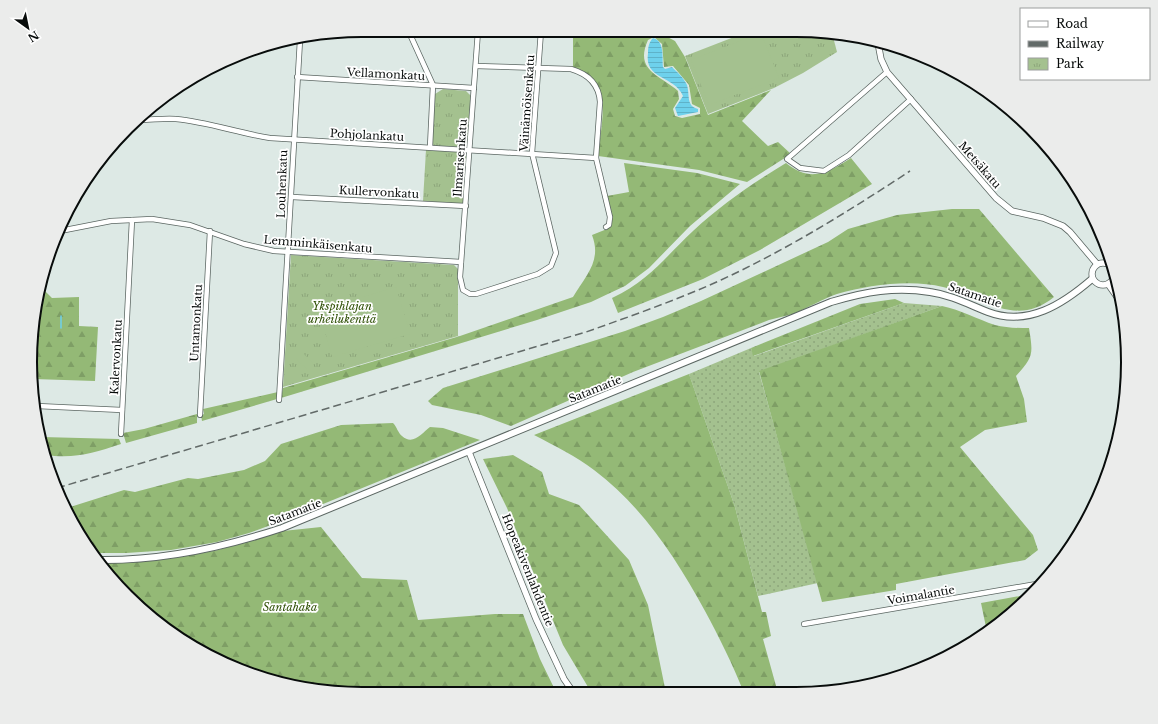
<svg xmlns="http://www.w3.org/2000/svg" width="1158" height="724" viewBox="0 0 1158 724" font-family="'Libre Baskerville',serif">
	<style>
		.grass { fill: url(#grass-dots) }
		.forest { fill: url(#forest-firs); fill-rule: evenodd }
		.park { fill: url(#park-tufts) }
		.garden { fill: #a4c18f }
		.water { fill: url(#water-rules) }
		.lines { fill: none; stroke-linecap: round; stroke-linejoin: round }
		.stream { stroke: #6ed1ec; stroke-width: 1.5 }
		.minor-casing { stroke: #5b6662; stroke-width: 6 }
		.tertiary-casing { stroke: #5b6662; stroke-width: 7 }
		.secondary-casing { stroke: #5b6662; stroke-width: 8 }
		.minor { stroke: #fff; stroke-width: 4.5 }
		.tertiary { stroke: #fff; stroke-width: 5.5 }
		.secondary { stroke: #fff; stroke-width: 6 }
		.rail { stroke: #626a68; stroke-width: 1.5; stroke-dasharray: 8 4; stroke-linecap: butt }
		.labels { text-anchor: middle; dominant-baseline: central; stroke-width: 3.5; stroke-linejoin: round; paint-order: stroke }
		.street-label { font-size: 11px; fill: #080c0b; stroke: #fff }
		.park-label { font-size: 11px; font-style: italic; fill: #2d4e03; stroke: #fff }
		.rim { fill: none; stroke: #080c0b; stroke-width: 2 }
	</style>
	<defs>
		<pattern id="grass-dots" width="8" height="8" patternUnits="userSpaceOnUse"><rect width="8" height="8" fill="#a4c18f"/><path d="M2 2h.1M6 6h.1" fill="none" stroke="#8ca57a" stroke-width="1.8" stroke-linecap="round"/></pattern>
		<pattern id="forest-firs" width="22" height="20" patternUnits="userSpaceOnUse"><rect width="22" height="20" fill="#94b976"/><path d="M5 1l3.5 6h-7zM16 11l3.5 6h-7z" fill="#7e9e65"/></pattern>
		<pattern id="park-tufts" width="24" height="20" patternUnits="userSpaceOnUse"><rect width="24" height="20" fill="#a4c18f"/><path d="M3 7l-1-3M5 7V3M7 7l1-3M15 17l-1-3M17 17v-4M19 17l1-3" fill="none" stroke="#8ca57a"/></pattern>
		<pattern id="water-rules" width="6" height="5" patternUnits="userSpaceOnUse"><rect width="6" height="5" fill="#6ed1ec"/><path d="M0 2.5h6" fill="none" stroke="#5eb2c9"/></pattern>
	</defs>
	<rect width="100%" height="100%" fill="#dde9e5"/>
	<polygon class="grass" points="904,303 942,306 759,372 818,583 758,596 735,507 689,374 751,348 754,356"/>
	<g class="forest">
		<path d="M573,31L658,32L675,41L685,57L708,115L771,90L742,121L768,146L778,142L791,154L747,182L699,170L598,156C601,121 615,82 573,67ZM654,37L662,44L664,67L673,66L689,85L692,104L700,108V114L682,118L675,116L673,109L679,99L678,91C660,75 634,71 648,40Z"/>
		<path d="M851,158L872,184L760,250L703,279L618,313L612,298C650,280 664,258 693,231C722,204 753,183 786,163C810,183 828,173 851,158Z"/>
		<path d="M624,163L697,173L740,184L690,226L649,268L625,286L610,293L591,302L537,320L281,398L283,388L460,336L573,297C586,275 602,261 592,235L607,229L611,224L607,196L629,192Z"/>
		<path d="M952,209H979L1054,297C1015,329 982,296 943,287C911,279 868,285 837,294C822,299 808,308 793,314C785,316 777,318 769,320L633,372L511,426L481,415L432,405L428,401L443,388L625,331L663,317L701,301L828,242L848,229L897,215Z"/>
		<polygon points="42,288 52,298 79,297 79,326 98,327 95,381 33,379 30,362"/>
		<polygon points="895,299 904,303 753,356 751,348 860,304"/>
		<path d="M942,306C961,310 977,319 995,325C1006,328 1018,328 1029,328C1033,354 1034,356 1016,376L1024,399L1027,422L985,430L960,447L1033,535L1038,550L1025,560L896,584V590L822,602L759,371Z"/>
		<path d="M689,374L735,507L762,612H766L771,636L763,639L778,693H744C733,665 719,637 705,611C676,558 643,507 594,470C576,456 555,446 534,435Z"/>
		<polygon points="278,392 277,399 202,421 201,415 204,414 203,409"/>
		<polygon points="197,414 197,423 126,443 123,433 144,429"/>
		<path d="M393,423C397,427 398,433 402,436C413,446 422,433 430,427L443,428L480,440L279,522L249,533L217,542L171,550L126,553H92L86,547L67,508L124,490L135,492L188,478L198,479L244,470L265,461L281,444L341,425Z"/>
		<path d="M42,437L119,439L121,444C93,453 76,459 45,455Z"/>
		<polygon points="513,455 542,472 549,494 579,505 629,560 648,605 666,693 591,692 563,645 507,508 483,459"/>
		<polygon points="321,527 362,578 407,580 418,620 495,614 523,614 540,659 556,692 319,691 235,669 160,626 101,562 126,563 175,558 218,550 283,531"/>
		<polygon points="1031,594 1015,611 987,632 981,603"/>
	</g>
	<g class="park">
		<polygon points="747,32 832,33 837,52 803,73 774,88 708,114 685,56"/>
		<polygon points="443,89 466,91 471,96 467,144 462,147 434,146 432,143 435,94"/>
		<polygon points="426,150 462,152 466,156 463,204 423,201"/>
		<polygon points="291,255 454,265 458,269 458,336 283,387"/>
	</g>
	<g class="garden">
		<polygon points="761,33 779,78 709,105 691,60"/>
		<polygon points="396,287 410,334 332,357 319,310"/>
		<polygon points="302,352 314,365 308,371 296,358"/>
	</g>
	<path class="water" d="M653,38C665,41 662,58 663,67L665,69L672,67C677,72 684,78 687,85C690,95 686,106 698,109V112L678,116L675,108L683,96C674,75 644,80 648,53C648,47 649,42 653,38Z"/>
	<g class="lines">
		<polyline class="stream" points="61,328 61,316"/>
		<g class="minor-casing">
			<g id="minor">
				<polyline points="408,30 433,85 430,147"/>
				<polyline points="463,31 478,32"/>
				<polyline points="478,31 460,277 463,290 470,294 476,294 538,274 551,266 556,253 532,153 541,31"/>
				<path d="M476,66L571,69C588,74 599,84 600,102L596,158L610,217L609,225L606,227"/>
				<polyline points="887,72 787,159 800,168 824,171 849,155 911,99"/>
				<polyline points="297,77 474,88"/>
				<path d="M140,120C152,120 164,118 176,119C208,122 238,133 270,138L596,158"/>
				<polyline points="292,197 466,206"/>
				<polyline points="60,231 111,221 152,219 190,225 244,244 274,251 461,262"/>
				<polyline points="1112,267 1113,267"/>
				<polyline points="279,400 300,40"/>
				<polyline points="37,406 122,410"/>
				<polyline points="200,415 210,231"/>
				<polyline points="121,434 132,220"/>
				<polyline points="804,624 1042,583"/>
			</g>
		</g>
		<g class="tertiary-casing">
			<g id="tertiary">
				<polyline points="878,43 881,59 887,72 996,198 1012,211 1043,218 1063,226 1070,232 1097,264"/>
				<circle cx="1103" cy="274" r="11"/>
				<polyline points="1108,284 1122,304"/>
				<polyline points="469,452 536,619 564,679 573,692"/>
			</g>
		</g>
		<g class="secondary-casing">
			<path id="secondary" d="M98,560C162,561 222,548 282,528L831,302C865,292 895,286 930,292C951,295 968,304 988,312C1028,327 1063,304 1092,279"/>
		</g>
		<use href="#minor" class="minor"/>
		<use href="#tertiary" class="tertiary"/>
		<use href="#secondary" class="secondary"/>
		<path class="rail" d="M57,488L586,332C631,316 677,300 721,280C788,249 849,211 910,171"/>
	</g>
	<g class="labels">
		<g class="street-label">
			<text transform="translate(386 74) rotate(3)">Vellamonkatu</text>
			<text transform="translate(527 103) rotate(-86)">Väinämöisenkatu</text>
			<text transform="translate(367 135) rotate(3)">Pohjolankatu</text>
			<text transform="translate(460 158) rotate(-86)">Ilmarisenkatu</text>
			<text transform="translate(980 165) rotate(49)">Metsäkatu</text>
			<text transform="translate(282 184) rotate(-88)">Louhenkatu</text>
			<text transform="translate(379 192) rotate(3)">Kullervonkatu</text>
			<text transform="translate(318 244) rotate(5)">Lemminkäisenkatu</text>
			<text transform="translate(975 295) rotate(19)">Satamatie</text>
			<text transform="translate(196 323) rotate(-87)">Untamonkatu</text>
			<text transform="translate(116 357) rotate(-87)">Kalervonkatu</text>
			<text transform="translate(595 389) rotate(-22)">Satamatie</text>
			<text transform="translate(295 512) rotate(-21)">Satamatie</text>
			<text transform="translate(528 570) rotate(68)">Hopeakivenlahdentie</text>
			<text transform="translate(921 595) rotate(-10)">Voimalantie</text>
		</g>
		<g class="park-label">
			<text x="342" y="306">Ykspihlajan<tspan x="342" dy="13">urheilukenttä</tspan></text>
			<text x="290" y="607">Santahaka</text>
		</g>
	</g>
	<path d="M0 0H1158V724H0ZM362 37H796A325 325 0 0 1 1121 362V362A325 325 0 0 1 796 687H362A325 325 0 0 1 37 362V362A325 325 0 0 1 362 37Z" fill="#ebeceb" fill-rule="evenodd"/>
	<path class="rim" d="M362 37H796A325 325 0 0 1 1121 362V362A325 325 0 0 1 796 687H362A325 325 0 0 1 37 362V362A325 325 0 0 1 362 37Z"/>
	<rect x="1020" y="8" width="130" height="72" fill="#ffffff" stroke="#9c9e9d"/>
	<rect x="1028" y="21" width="20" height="6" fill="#ffffff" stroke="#9c9e9d"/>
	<text x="1056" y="28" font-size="12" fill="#080c0b">Road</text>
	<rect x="1028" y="41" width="20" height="6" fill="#626a68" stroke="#9c9e9d"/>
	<text x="1056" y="48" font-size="12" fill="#080c0b">Railway</text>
	<rect x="1028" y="58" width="20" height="12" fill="url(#park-tufts)" stroke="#9c9e9d"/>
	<text x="1056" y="68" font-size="12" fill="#080c0b">Park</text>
	<g transform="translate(28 28) rotate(147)" stroke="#ffffff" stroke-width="3" paint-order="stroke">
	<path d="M0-3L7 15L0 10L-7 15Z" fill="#080c0b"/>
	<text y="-6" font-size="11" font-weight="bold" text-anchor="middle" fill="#080c0b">N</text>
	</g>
</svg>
